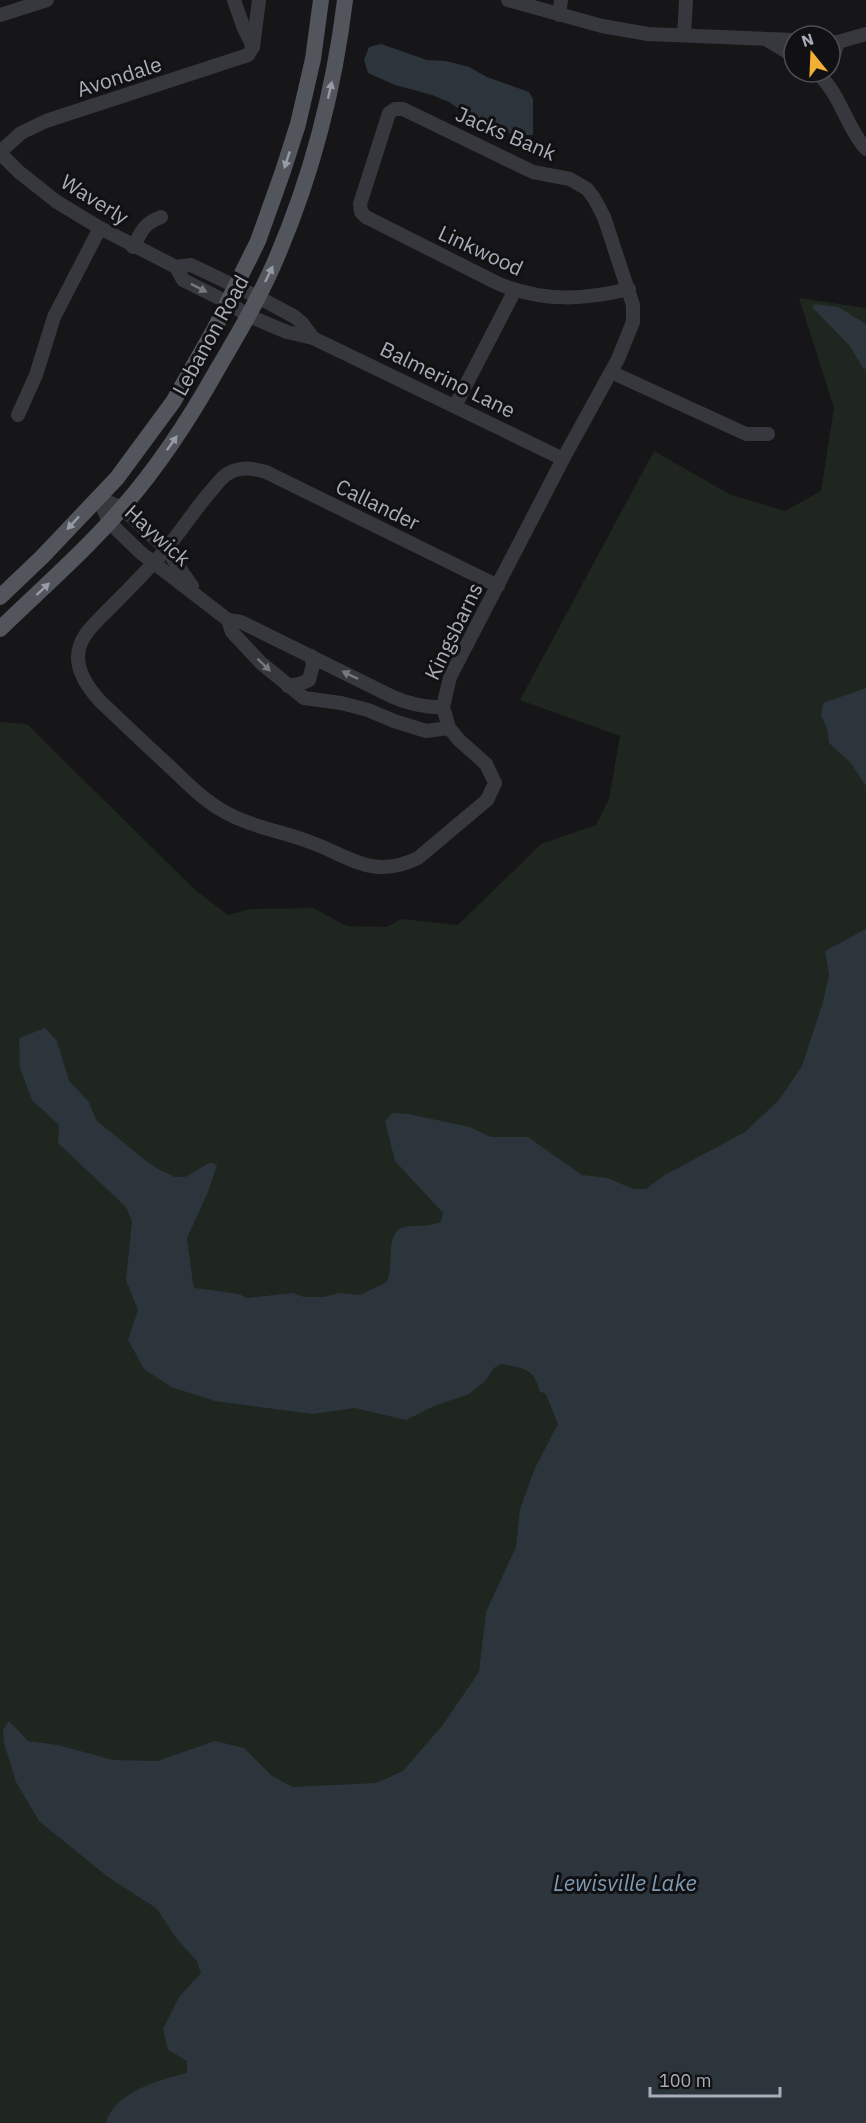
<svg xmlns="http://www.w3.org/2000/svg" width="866" height="2123" viewBox="0 0 866 2123" font-family="'IBM Plex Sans',sans-serif">
	<style>
		.green { fill: #1e261f }
		.water { fill: #2c353c }
		.lines { fill: none; stroke-linecap: round; stroke-linejoin: round }
		.minor { stroke: #37383d; stroke-width: 14 }
		.major { stroke: #53555c; stroke-width: 16 }
		.oneway { fill: #979ba6 }
		.oneway2 { fill: #757881 }
		.labels { text-anchor: middle; dominant-baseline: central; stroke-width: 6; stroke-linejoin: round; paint-order: stroke }
		.street-label { font-size: 21px; fill: #a8adb8; stroke: #111113 }
		.water-label { font-size: 22px; font-style: italic; fill: #7f9bb3; stroke: #111113 }
	</style>
	<rect width="100%" height="100%" fill="#161618"/>
	<polygon class="green" points="799,298 866,308 866,1372 493,2123 0,2123 0,722 27,724 195,890 228,915 251,909 313,908 347,926 386,927 402,919 458,925 541,844 596,825 609,799 620,736 520,700 654,451 729,494 785,511 821,491 834,408"/>
	<g class="water">
		<polygon points="381,44 427,60 446,61 469,67 487,77 529,92 533,99 533,135 516,135 486,128 449,102 432,95 395,85 368,73 364,60 369,47"/>
		<polygon points="815,304 838,307 866,324 866,369 863,368 850,346 812,307"/>
		<polygon points="866,688 866,786 850,762 829,743 827,728 821,716 823,703"/>
		<path d="M866,929V2123H106C113,2093 160,2079 187,2073V2061L168,2050L163,2029L179,1997L201,1973L197,1961L177,1939L156,1908L108,1877L39,1821L16,1782L4,1743L3,1730L9,1721L28,1741L58,1745L113,1760L157,1761L215,1741L244,1748L272,1776L293,1787L376,1783L403,1771L442,1726L479,1672L486,1612L516,1547L520,1509L535,1468L558,1424L546,1394L539,1391C535,1368 522,1368 501,1364L494,1368L485,1381L469,1394L434,1406L406,1420L355,1408L313,1414L215,1401L171,1387L144,1369L128,1340L138,1310L126,1280L132,1221L126,1207L58,1143L59,1125L32,1100L20,1068L19,1038L45,1028L57,1041L69,1081L89,1102L96,1120L146,1161L158,1169L175,1177H185L211,1162L217,1165L208,1192L187,1238L193,1284L195,1288L239,1294L247,1298L293,1293L304,1297H324L339,1293L360,1295L387,1282C388,1278 390,1273 390,1268C392,1253 387,1228 409,1226C421,1226 430,1226 441,1222L443,1213L395,1161L385,1121L393,1113L408,1114L470,1127L491,1137H528L582,1175L608,1178L633,1189H646L663,1176L745,1132L779,1100L802,1066L823,1002L829,975L825,951Z"/>
	</g>
	<g class="lines">
		<g class="minor">
			<polyline points="234,0 243,26 253,47"/>
			<polyline points="508,0 602,26 648,34 794,40"/>
			<polyline points="0,15 47,0"/>
			<polyline points="559,15 561,0"/>
			<polyline points="684,35 686,0"/>
			<polyline points="769,41 794,56"/>
			<polyline points="830,42 838,42 866,34"/>
			<polyline points="830,67 838,42"/>
			<path d="M816,72C840,92 847,129 866,149"/>
			<polyline points="0,152 21,133 46,121 248,55 253,47 259,0"/>
			<polyline points="0,153 19,172 57,202 100,228 176,267 191,265 258,297 295,317 302,323 313,338"/>
			<path d="M133,247C142,231 143,224 161,217"/>
			<polyline points="176,267 183,280 227,302 249,316 287,332 313,338 563,459"/>
			<polyline points="611,372 746,434 768,434"/>
			<polyline points="455,406 515,290"/>
			<polyline points="18,415 36,375 54,317 100,228"/>
			<polyline points="98,497 109,522 141,553 228,620 232,632 261,663 304,698 341,703 368,710 394,721 426,731 449,728"/>
			<polyline points="98,497 122,508 166,549 192,586"/>
			<path d="M498,586L266,472C252,468 240,466 227,474C221,478 216,485 211,491C195,509 182,530 166,549C147,571 127,591 106,612C94,624 78,638 78,657C78,674 89,689 100,701C122,722 144,743 167,764C185,781 202,799 223,811C251,827 281,831 310,842C352,857 372,880 418,858L487,800L495,783L486,764L459,740L449,728L443,707L450,677L563,459L618,359L633,322V305L604,217L594,198L587,189L570,179L533,172L403,109H395L389,113L360,204L361,212L366,217L499,284C545,302 583,300 629,289"/>
			<path d="M228,620L241,622L393,697C410,704 425,708 443,707"/>
			<polyline points="288,686 300,684 309,680 313,665 311,656"/>
		</g>
		<g class="major">
			<polyline points="0,597 42,557 117,478 173,402 214,330 258,241 283,171 298,124 313,59 321,0"/>
			<path d="M0,629C41,589 85,551 122,508C159,466 190,418 217,370C237,336 257,302 273,266C310,182 334,91 345,0"/>
		</g>
	</g>
	<defs><path id="oneway-solid" d="M-6-.8H1V-3.2L6.5 0L1 3.2V.8H-6Z" transform="scale(1.5)"/></defs>
	<g class="oneway">
		<use href="#oneway-solid" transform="translate(330 90) rotate(-77)"/>
		<use href="#oneway-solid" transform="translate(287 160) rotate(108)"/>
		<use href="#oneway-solid" transform="translate(269 274) rotate(-64)"/>
		<use href="#oneway-solid" transform="translate(172 443) rotate(-55)"/>
		<use href="#oneway-solid" transform="translate(73 523) rotate(133)"/>
		<use href="#oneway-solid" transform="translate(43 589) rotate(-43)"/>
	</g>
	<g class="oneway2">
		<use href="#oneway-solid" transform="translate(199 288) rotate(27)"/>
		<use href="#oneway-solid" transform="translate(264 665) rotate(44)"/>
		<use href="#oneway-solid" transform="translate(350 675) rotate(-154)"/>
	</g>
	<g class="labels">
		<g class="street-label">
			<text transform="translate(119 76) rotate(-18)">Avondale</text>
			<text transform="translate(506 133) rotate(23)">Jacks Bank</text>
			<text transform="translate(95 199) rotate(32)">Waverly</text>
			<text transform="translate(481 250) rotate(25)">Linkwood</text>
			<text transform="translate(210 335) rotate(-61)">Lebanon Road</text>
			<text transform="translate(448 379) rotate(26)">Balmerino Lane</text>
			<text transform="translate(378 504) rotate(26)">Callander</text>
			<text transform="translate(158 535) rotate(42)">Haywick</text>
			<text transform="translate(453 631) rotate(-64)">Kingsbarns</text>
		</g>
		<g class="water-label">
			<text x="625" y="1882">Lewisville Lake</text>
		</g>
	</g>
	<g transform="translate(812 54) rotate(342)"><circle r="28" fill="#111113" stroke="#4d4f55" stroke-width="1.5"/>
	<path d="M0-4.5L10 22L0 15L-10 22Z" fill="#f2b134"/>
	<text y="-9" font-size="16" font-weight="bold" text-anchor="middle" fill="#a8adb8">N</text>
	</g>
	<path d="M650 2087v9h130v-9" fill="none" stroke="#a8adb8" stroke-width="3"/>
	<text x="659" y="2087" font-size="18" fill="#a8adb8" stroke="#111113" stroke-width="4.5" paint-order="stroke">100 m</text>
</svg>
